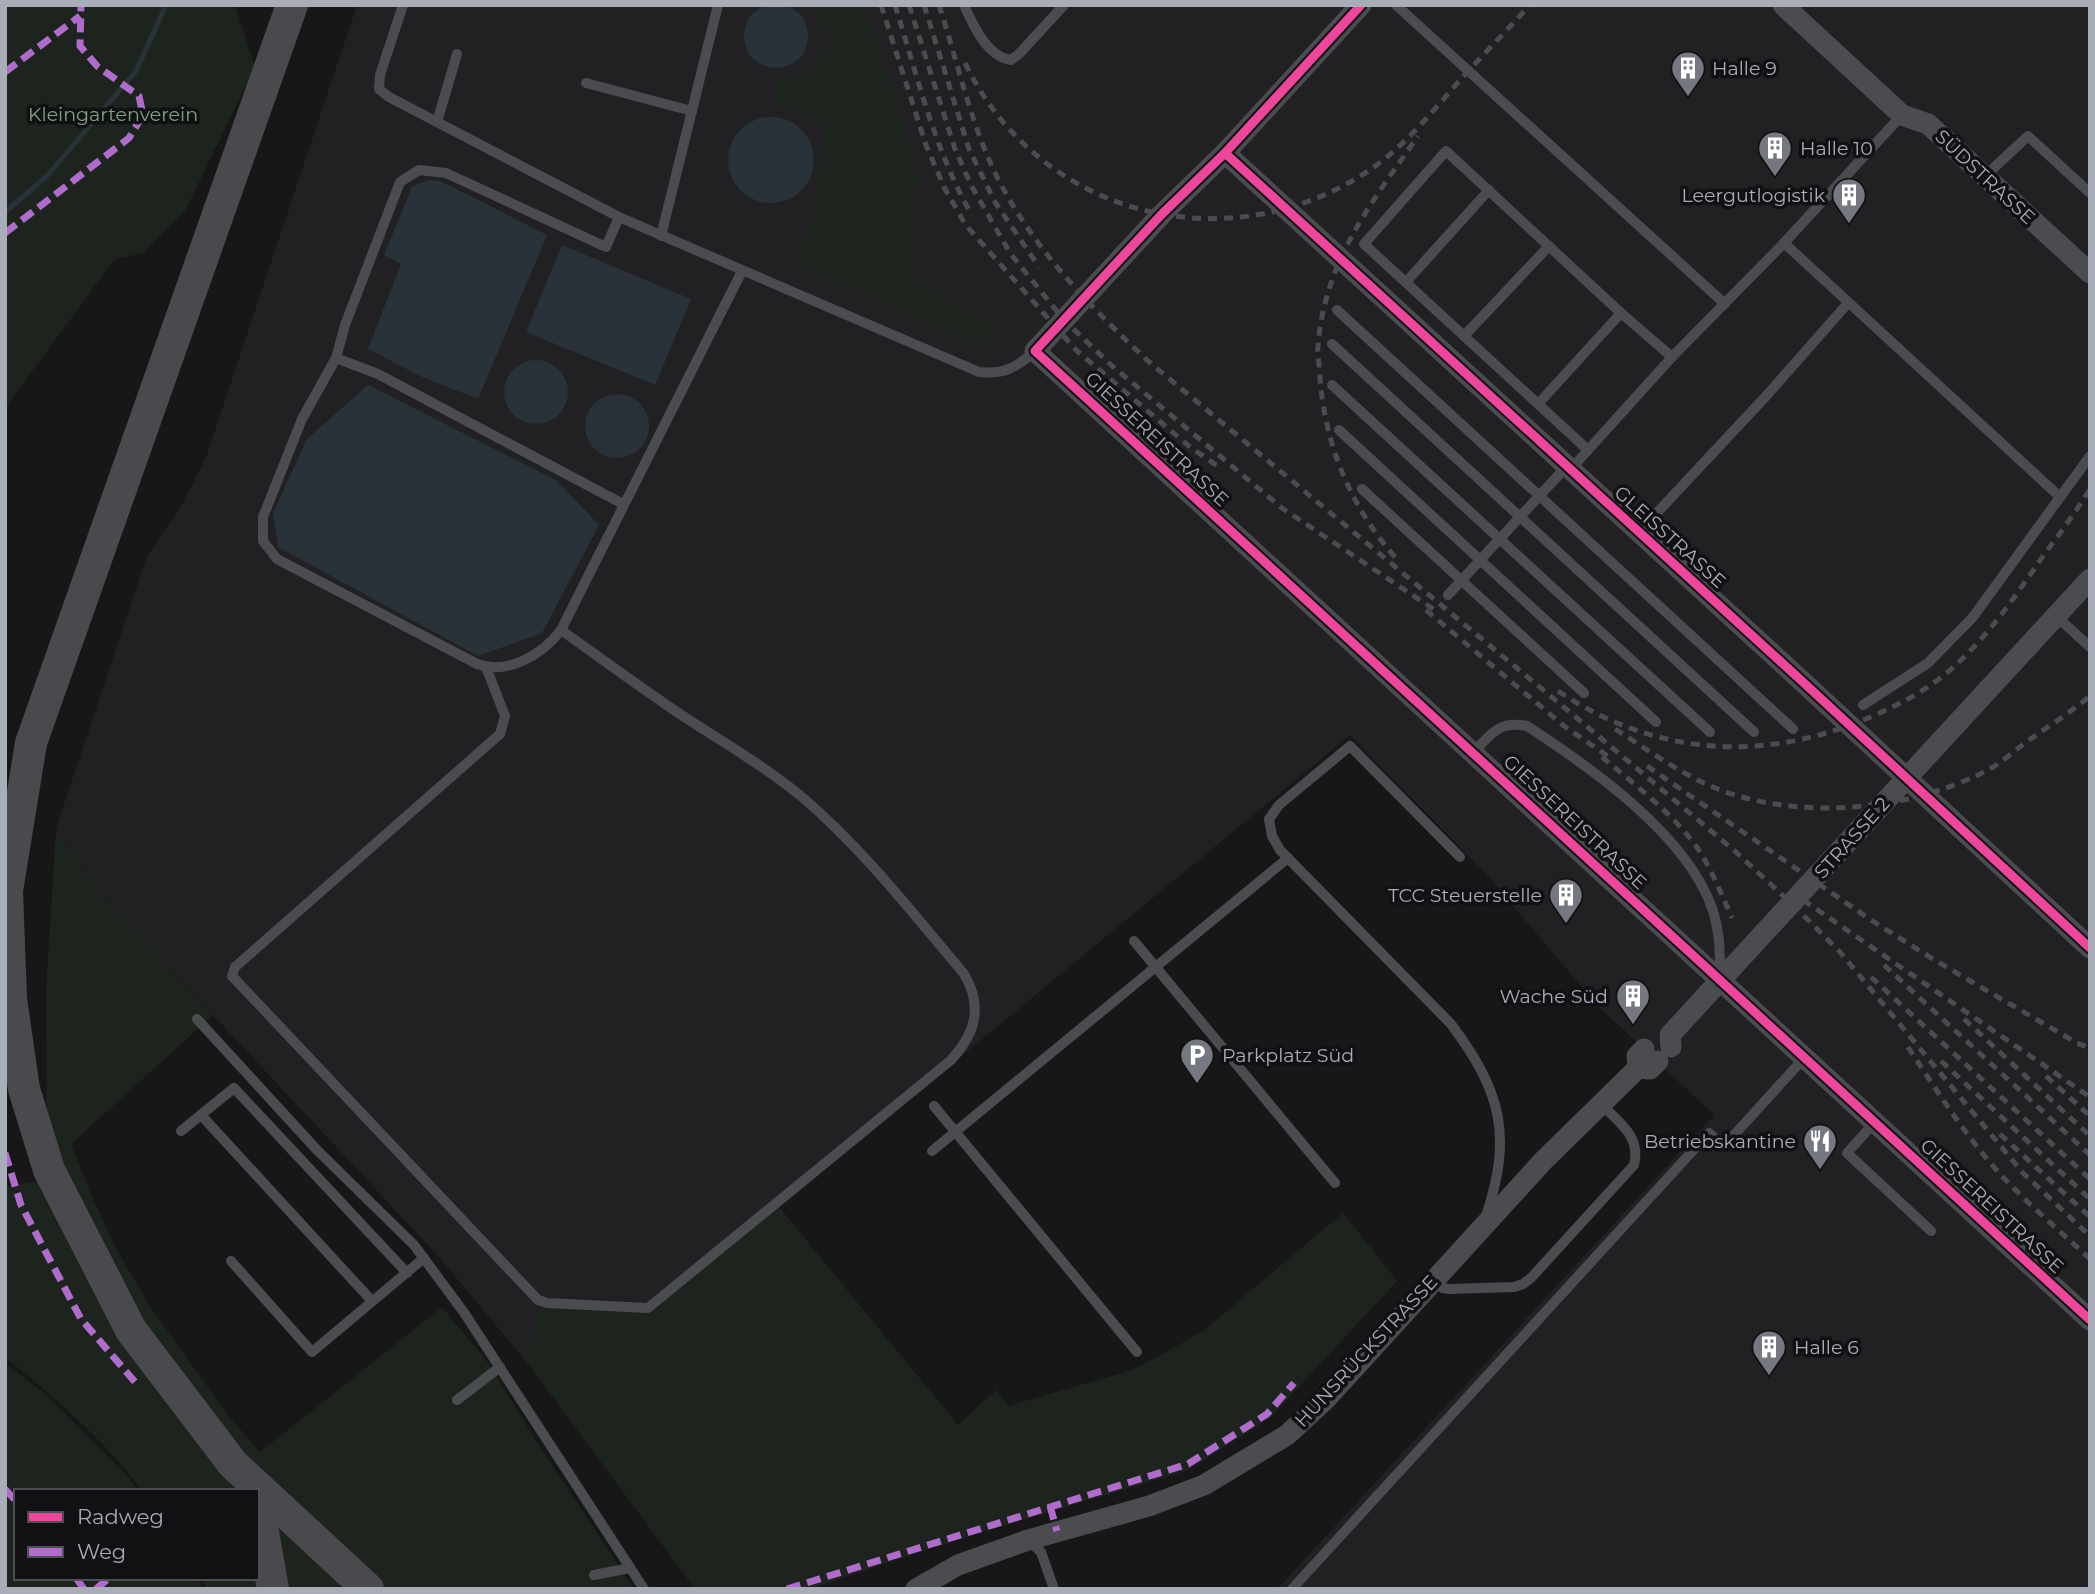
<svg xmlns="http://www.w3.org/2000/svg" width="2095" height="1594" viewBox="0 0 2095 1594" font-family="Montserrat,sans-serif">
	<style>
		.built { fill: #212123 }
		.green { fill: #1d241e }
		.water { fill: #2a3239 }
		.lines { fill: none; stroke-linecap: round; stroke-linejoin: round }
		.stream { stroke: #2a3239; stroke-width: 5 }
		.lane { stroke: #4b4c50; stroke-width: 10 }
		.street { stroke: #4b4c50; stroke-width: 21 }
		.secondary { stroke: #4a4a4e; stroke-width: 32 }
		.rail { stroke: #4b4c4f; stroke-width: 5; stroke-dasharray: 9 7; stroke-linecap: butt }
		.quiet { stroke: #b06ccc; stroke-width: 7; stroke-dasharray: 14 7; stroke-linecap: butt }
		.cycleway-casing { stroke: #111113; stroke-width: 13 }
		.cycleway { stroke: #ed469a; stroke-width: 9 }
		.labels { text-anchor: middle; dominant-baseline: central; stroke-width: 7; stroke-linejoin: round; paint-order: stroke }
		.poi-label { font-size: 19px; fill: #a8adb8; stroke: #111113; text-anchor: start }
		.park-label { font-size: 19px; fill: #7fa381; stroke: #111113 }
		.street-label { font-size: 19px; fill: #a8adb8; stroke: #111113 }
	</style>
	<rect width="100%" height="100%" fill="#171717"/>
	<polygon class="built" points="357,5 2090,5 2090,1589 1277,1589 1714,1115 1598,1006 1486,874 1350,735 779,1207 958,1425 996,1390 1008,1406 1133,1370 1202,1332 1343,1213 1397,1281 1270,1418 1188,1470 953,1541 808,1589 695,1589 529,1365 439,1257 114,909 56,828 147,556 180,508 206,457"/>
	<g class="green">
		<polygon points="5,5 235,5 255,67 185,211 143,253 114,260 5,408"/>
		<polygon points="808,5 865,5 919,176 909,277 998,327 979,346 795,263 818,202 824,123 776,103 776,76 811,72 831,35"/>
		<path d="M56,828L114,909L213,1015L71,1144L93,1199L116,1248L149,1305L228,1415L260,1452L442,1307L489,1364L538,1444L634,1589H380L251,1459L208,1409L248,1491H142C108,1443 51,1394 5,1357L6,1186L55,1179L47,1141L46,990Z"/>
		<polygon points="779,1207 958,1425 996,1390 1008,1406 1133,1370 1202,1332 1343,1213 1397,1281 1270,1418 1188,1470 953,1541 809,1589 695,1589 529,1365 538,1307 650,1314"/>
		<polygon points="5,1363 45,1394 127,1475 138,1491 16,1491 16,1578 197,1578 202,1589 5,1589"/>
		<polygon points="262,1514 346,1589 207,1589 202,1578 257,1578"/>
	</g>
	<g class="water">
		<circle cx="776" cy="36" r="32"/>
		<circle cx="771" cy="160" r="43"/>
		<polygon points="428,180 440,181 547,235 478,399 422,377 368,349 401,264 384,255 412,187"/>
		<polygon points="562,245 691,299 655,385 526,332"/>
		<circle cx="536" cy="392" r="32"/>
		<polygon points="368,385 556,480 599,525 542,633 478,656 278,547 273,513 307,439"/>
		<circle cx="617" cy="426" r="32"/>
	</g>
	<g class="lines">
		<polyline class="stream" points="5,212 47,176 136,71 166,5"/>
		<g class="lane">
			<path d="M403,5L380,75L379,89L389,97L619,217L979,372C1004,375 1017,367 1035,351"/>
			<path d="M964,5C973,25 987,57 1011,60L1019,54L1064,5"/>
			<polyline points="1396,5 1725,304"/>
			<polyline points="586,83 692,111"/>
			<polyline points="437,122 457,54"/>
			<polyline points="1985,176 2028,136 2090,193"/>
			<path d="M619,217L606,247L446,173L419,170L400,182L345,325L336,358L302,419L263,517V541L277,559L477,664C508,675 542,655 561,630L742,271"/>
			<polyline points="661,236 718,5"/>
			<polyline points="1784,243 2060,497"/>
			<polyline points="1406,282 1489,190"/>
			<polyline points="1337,310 1793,729"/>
			<polyline points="1464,336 1549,246"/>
			<polyline points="1332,344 1754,732"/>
			<polyline points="336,358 378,374 623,504"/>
			<polyline points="1332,385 1710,732"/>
			<polyline points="1538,404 1621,313"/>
			<polyline points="1339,430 1656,722"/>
			<polyline points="1588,450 1364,244 1446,151 1621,313 1672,357"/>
			<polyline points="1570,470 1672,357 1784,243 1902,115"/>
			<polyline points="1362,489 1584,693"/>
			<polyline points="1639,532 1768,394 1848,303"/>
			<polyline points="1448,595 1566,467"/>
			<polyline points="2056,616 2090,647"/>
			<path d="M486,667L505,716L500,734L235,967L232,976L538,1300L547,1303L648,1308L951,1060C976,1033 983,1006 964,974C912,912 863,849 802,797C762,764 717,739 674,710C636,684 599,657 561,630"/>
			<polyline points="1863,705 1928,663 1973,617 2090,456"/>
			<path d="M1473,753C1491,734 1499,720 1527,726C1590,767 1686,834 1712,908C1720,931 1720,953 1720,977"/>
			<path d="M1460,857L1350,746L1279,805L1269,819L1272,836L1280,850L1451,1024C1501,1091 1513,1135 1486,1216"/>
			<polyline points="1134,941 1335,1183"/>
			<polyline points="197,1019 317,1150 414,1245 465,1314 644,1589"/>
			<polyline points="934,1106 1137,1352"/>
			<polyline points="201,1115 372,1301"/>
			<polyline points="1875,1122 1847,1153 1931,1231"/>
			<polyline points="181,1131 234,1088 407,1273"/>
			<polyline points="932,1151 1288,858"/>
			<polyline points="231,1261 312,1352 424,1258"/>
			<path d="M1433,1280L1443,1288L1449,1289L1514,1287L1523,1284L1531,1278L1634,1165C1641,1137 1620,1123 1602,1105"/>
			<polyline points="457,1400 500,1367"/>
			<polyline points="1028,1540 1041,1552 1054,1589"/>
			<polyline points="594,1575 630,1568"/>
			<polyline points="1292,1589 1709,1133 1724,1146 1805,1057"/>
		</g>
		<g class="street">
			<polyline points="1361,5 1225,153 1161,215 1035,351 2090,1320"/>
			<polyline points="1783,5 1902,115 1928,124 2090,273"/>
			<polyline points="1225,153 1804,683 2090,948"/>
			<polyline points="1671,1047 1670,1035 2090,579"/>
			<polyline points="1638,1068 1650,1069 1658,1061"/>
			<polyline points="1638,1068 1637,1056 1644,1049"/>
			<polyline points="916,1589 958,1565 1028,1540 1149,1506 1204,1485 1287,1435 1326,1399 1544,1160 1638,1068"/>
		</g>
		<g class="secondary">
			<polyline points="292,5 31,743 7,891 11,999 24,1089 49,1170 131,1330 233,1464 368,1589"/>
			<polyline points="257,1519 263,1532 273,1589"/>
		</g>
		<g class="rail">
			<polyline points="881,5 926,145 944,187 965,224 1076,350 1190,447 1219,467"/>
			<path d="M895,5C917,75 935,152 972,215"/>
			<polyline points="909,5 955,149 971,185 1010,253 1064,320 1111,365 1282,508 1438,612"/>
			<polyline points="924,5 969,149 995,202 1039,267"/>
			<path d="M939,5C956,57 968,112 990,162C1025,240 1086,303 1148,361L1578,719L1736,852L1792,904L1840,952L2023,1173L2090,1236"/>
			<path d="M965,63C1038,214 1221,263 1362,175C1401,151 1431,113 1461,79C1484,54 1507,30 1530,5"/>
			<path d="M1395,557C1350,506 1325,444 1320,378C1320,367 1317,356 1318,346C1320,316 1329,284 1341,258C1361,214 1391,175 1418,136"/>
			<polyline points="1426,610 1564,726 1612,759"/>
			<path d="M1558,691C1655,756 1762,763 1868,718C1902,704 1935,686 1962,659C1993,629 2017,594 2041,559C2058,536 2075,513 2090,489"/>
			<path d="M1615,729C1651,752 1686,778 1726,792C1807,820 1910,810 1986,771C2000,764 2013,752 2025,743C2047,727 2070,713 2090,696"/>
			<path d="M1602,757C1635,785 1670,811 1696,846C1711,868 1721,893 1732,918"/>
			<polyline points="1647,766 1871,920 1936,961 2077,1043 2090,1048"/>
			<polyline points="1790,891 2090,1097"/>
			<polyline points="1884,965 2090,1155"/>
			<polyline points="1871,977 2090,1179"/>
			<polyline points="1964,1019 2090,1136"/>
			<path d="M1908,1047C1937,1091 1965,1135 2000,1174C2028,1204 2060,1231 2090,1259"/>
			<polyline points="1941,1061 2090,1199"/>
			<polyline points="2046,1076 2090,1116"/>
			<polyline points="2000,1134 2090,1217"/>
		</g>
		<g class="quiet">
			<polyline points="5,72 80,16"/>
			<polyline points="5,233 129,138 143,115 139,96 97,66 80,46 81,5"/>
			<polyline points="5,1153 21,1205 81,1319 135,1382"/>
			<polyline points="5,1489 16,1501"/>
			<polyline points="1050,1506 1057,1531"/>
			<polyline points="76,1578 84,1589"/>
			<polyline points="96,1589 109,1578"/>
			<polyline points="787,1589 1188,1464 1267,1414 1294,1383"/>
		</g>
		<g class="cycleway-casing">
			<g id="cycleway">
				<polyline points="1361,5 1225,153 1161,215 1035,351 2090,1320"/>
				<polyline points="1225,153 1804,683 2090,948"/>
			</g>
		</g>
		<use href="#cycleway" class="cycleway"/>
	</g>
	<defs>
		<g id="building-pin" transform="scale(1.75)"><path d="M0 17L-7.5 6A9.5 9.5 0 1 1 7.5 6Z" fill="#757880" stroke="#111113"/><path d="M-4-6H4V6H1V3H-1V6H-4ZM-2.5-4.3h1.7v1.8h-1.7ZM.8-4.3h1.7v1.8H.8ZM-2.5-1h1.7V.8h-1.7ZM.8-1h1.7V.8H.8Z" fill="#fff"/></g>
		<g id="parking-pin" transform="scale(1.75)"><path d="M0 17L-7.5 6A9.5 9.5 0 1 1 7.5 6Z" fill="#757880" stroke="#111113"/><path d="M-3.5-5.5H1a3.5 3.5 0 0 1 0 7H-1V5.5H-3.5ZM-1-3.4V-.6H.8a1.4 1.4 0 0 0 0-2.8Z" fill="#fff"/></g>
		<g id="restaurant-pin" transform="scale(1.75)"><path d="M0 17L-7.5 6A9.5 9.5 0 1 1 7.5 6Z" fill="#757880" stroke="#111113"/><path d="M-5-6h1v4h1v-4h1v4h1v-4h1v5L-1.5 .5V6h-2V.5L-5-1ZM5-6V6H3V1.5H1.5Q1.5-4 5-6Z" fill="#fff"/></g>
	</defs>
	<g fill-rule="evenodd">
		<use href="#building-pin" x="1688" y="68"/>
		<use href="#building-pin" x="1775" y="148"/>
		<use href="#building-pin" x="1849" y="195"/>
		<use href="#building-pin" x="1566" y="895"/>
		<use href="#building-pin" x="1633" y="996"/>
		<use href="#parking-pin" x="1197" y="1055"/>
		<use href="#restaurant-pin" x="1820" y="1141"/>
		<use href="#building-pin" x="1769" y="1347"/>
	</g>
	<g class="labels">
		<g class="poi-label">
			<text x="1712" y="68">Halle 9</text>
			<text x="1800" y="148">Halle 10</text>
			<text x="1825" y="195" text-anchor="end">Leergutlogistik</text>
			<text x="1542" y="895" text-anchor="end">TCC Steuerstelle</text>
			<text x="1608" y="996" text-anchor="end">Wache Süd</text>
			<text x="1222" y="1055">Parkplatz Süd</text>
			<text x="1796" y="1141" text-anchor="end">Betriebskantine</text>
			<text x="1794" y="1347">Halle 6</text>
		</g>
		<g class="park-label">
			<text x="113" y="114">Kleingartenverein</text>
		</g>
		<g class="street-label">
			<text transform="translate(1985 177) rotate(43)">SÜDSTRASSE</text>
			<text transform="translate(1157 439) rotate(43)">GIESSEREISTRASSE</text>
			<text transform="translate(1670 537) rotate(42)">GLEISSTRASSE</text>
			<text transform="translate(1575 822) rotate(43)">GIESSEREISTRASSE</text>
			<text transform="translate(1852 838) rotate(-48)">STRASSE 2</text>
			<text transform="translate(1992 1206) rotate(43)">GIESSEREISTRASSE</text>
			<text transform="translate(1366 1351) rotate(-47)">HUNSRÜCKSTRASSE</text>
		</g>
	</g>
	<rect width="2095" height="1594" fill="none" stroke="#a8adb8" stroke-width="14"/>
	<rect x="14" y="1489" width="245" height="91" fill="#111113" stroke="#4d4f55" stroke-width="2"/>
	<rect x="28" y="1512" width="35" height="10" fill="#ed469a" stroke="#4d4f55" stroke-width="2"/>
	<text x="77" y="1524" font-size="21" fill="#a8adb8">Radweg</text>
	<rect x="28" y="1547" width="35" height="10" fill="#b06ccc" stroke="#4d4f55" stroke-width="2"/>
	<text x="77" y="1559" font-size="21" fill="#a8adb8">Weg</text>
</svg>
